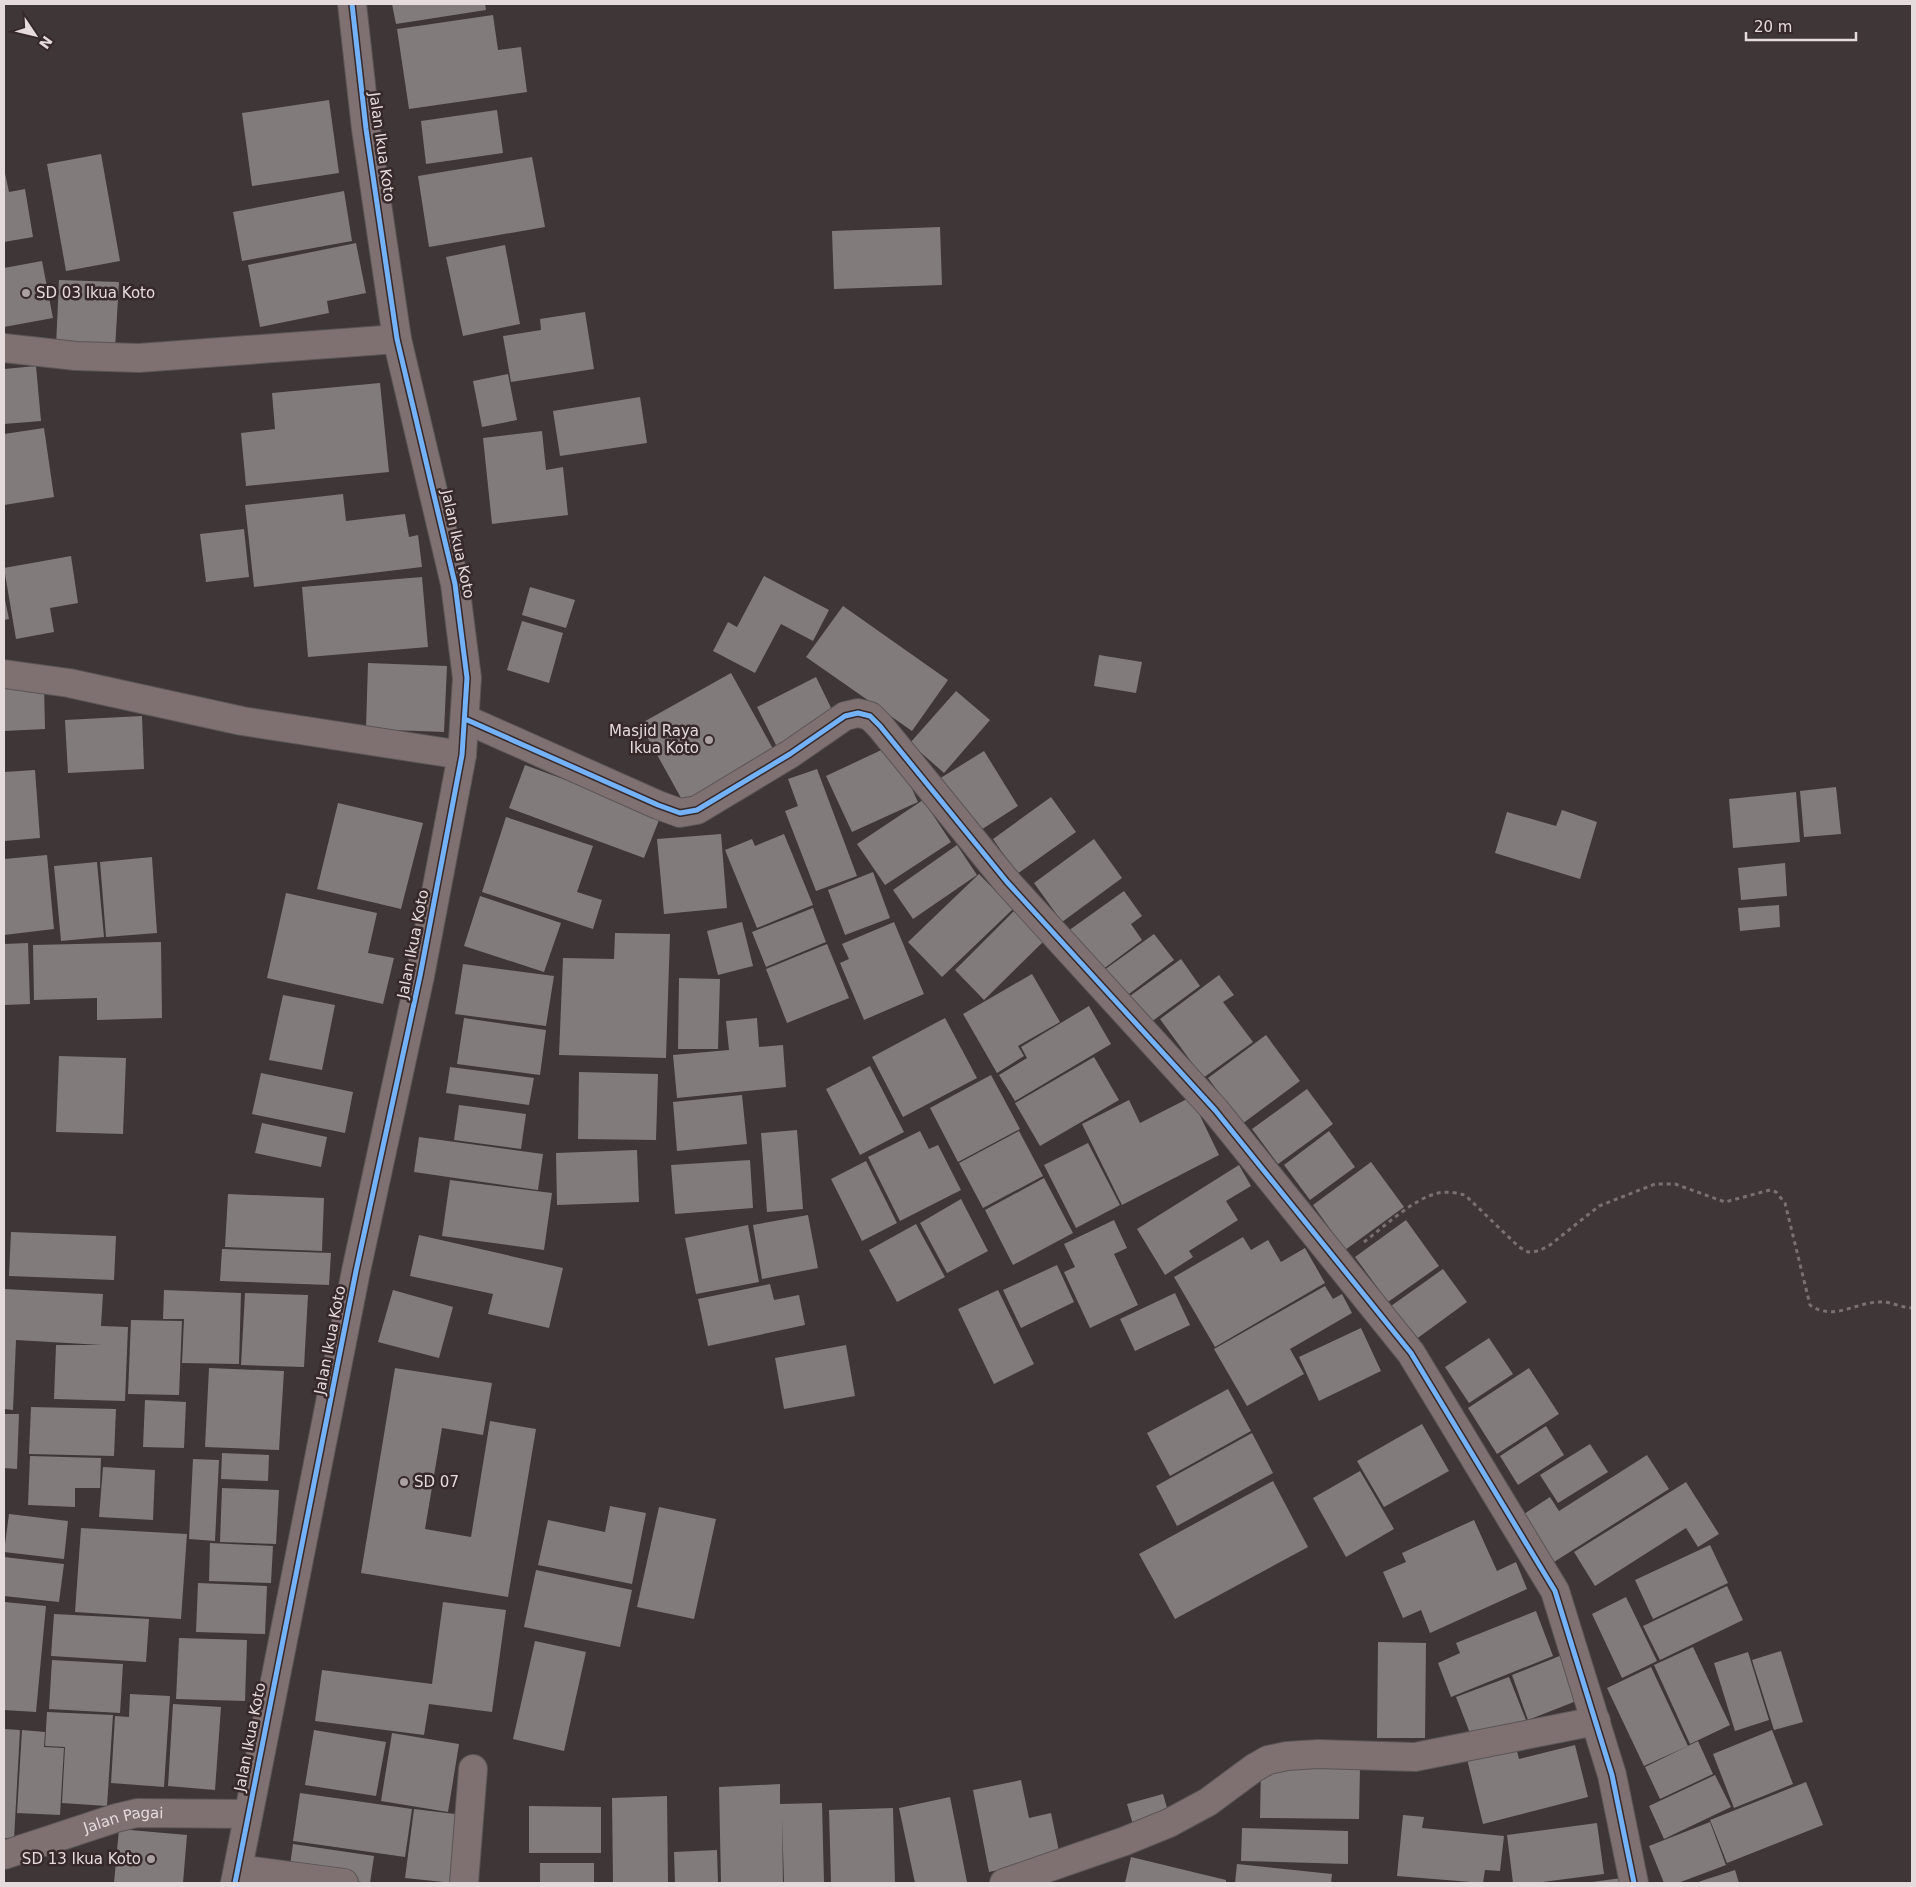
<svg xmlns="http://www.w3.org/2000/svg" width="1916" height="1887" viewBox="0 0 1916 1887" font-family="'DejaVu Sans',sans-serif">
	<style>
		.building { fill: #827b7b }
		.lines { fill: none; stroke-linecap: round; stroke-linejoin: round }
		.minor-casing { stroke: #5b5556; stroke-width: 30 }
		.path { stroke: #7b7071; stroke-width: 3; stroke-dasharray: 4 4; stroke-linecap: butt }
		.minor { stroke: #7f7071; stroke-width: 28 }
		.cycleway-casing { stroke: #37292a; stroke-width: 8 }
		.cycleway { stroke: #73b2f8; stroke-width: 5 }
		.poi-dot { fill: #aba1a2; stroke: #37292a; stroke-width: 2 }
		.labels { text-anchor: middle; dominant-baseline: central; stroke-width: 5; stroke-linejoin: round; paint-order: stroke }
		.street-label { font-size: 15px; fill: #e5dbdc; stroke: #37292a }
		.poi-label { font-size: 15px; fill: #e5dbdc; stroke: #37292a; text-anchor: start }
	</style>
	<rect width="100%" height="100%" fill="#3e3637"/>
	<g class="building">
		<polygon points="392,4 485,4 486,10 396,24"/>
		<polygon points="493,15 498,50 521,47 527,92 409,109 397,29"/>
		<polygon points="329,100 339,173 252,186 242,113"/>
		<polygon points="497,110 503,153 426,164 421,121"/>
		<polygon points="101,154 120,261 66,271 47,164"/>
		<polygon points="532,157 545,227 429,247 418,176"/>
		<polygon points="4,169 9,192 25,189 33,237 4,242"/>
		<polygon points="344,191 352,241 242,261 233,212"/>
		<polygon points="940,227 942,285 834,289 832,231"/>
		<polygon points="356,243 366,293 327,301 329,313 260,327 248,265"/>
		<polygon points="505,245 520,324 463,336 446,257"/>
		<polygon points="42,261 53,318 4,327 4,268"/>
		<polygon points="59,280 119,282 115,349 56,346"/>
		<polygon points="585,312 594,369 511,382 503,336 541,330 540,319"/>
		<polygon points="36,366 41,421 4,424 4,369"/>
		<polygon points="508,374 517,420 482,427 473,381"/>
		<polygon points="380,383 389,472 246,486 241,433 275,429 272,393"/>
		<polygon points="640,397 647,443 560,456 553,411"/>
		<polygon points="44,428 54,497 4,505 4,434"/>
		<polygon points="542,431 546,470 563,467 568,515 492,524 483,438"/>
		<polygon points="343,494 346,521 405,514 409,537 418,535 422,567 254,587 245,505"/>
		<polygon points="244,529 249,577 206,582 200,534"/>
		<polygon points="71,556 78,603 50,608 54,632 16,639 4,568"/>
		<polygon points="764,576 829,610 813,641 781,624 755,673 713,651 728,622 737,627"/>
		<polygon points="422,577 428,647 308,657 302,587"/>
		<polygon points="530,587 575,600 566,628 522,615"/>
		<polygon points="4,595 9,619 4,620"/>
		<polygon points="843,606 948,680 912,731 806,657"/>
		<polygon points="522,621 563,633 549,683 507,670"/>
		<polygon points="1099,655 1142,662 1136,693 1094,686"/>
		<polygon points="368,663 447,666 444,732 366,729"/>
		<polygon points="731,673 777,756 686,807 640,724"/>
		<polygon points="816,677 836,718 778,749 757,707"/>
		<polygon points="44,685 45,729 4,731 4,686"/>
		<polygon points="956,691 990,720 944,773 910,743"/>
		<polygon points="142,716 144,769 68,773 65,720"/>
		<polygon points="892,745 918,802 852,832 826,776"/>
		<polygon points="984,751 1018,806 973,835 939,779"/>
		<polygon points="525,765 661,815 644,858 509,808"/>
		<polygon points="817,769 857,876 816,891 785,811 798,806 788,779"/>
		<polygon points="35,770 40,838 4,841 4,772"/>
		<polygon points="1836,787 1841,834 1804,837 1800,791"/>
		<polygon points="1796,792 1800,842 1733,848 1729,799"/>
		<polygon points="1051,797 1076,832 1017,874 993,839"/>
		<polygon points="923,800 951,842 885,885 857,844"/>
		<polygon points="338,803 423,823 401,909 317,889"/>
		<polygon points="1562,810 1597,822 1580,879 1495,853 1507,812 1556,826"/>
		<polygon points="506,817 593,846 577,892 602,900 593,929 482,892"/>
		<polygon points="721,834 727,908 664,914 657,839"/>
		<polygon points="784,834 813,905 757,928 725,850 752,839 755,846"/>
		<polygon points="1094,839 1122,878 1062,922 1034,883"/>
		<polygon points="957,845 977,875 913,919 893,890"/>
		<polygon points="47,855 54,929 4,935 4,859"/>
		<polygon points="152,857 157,933 106,937 100,862"/>
		<polygon points="97,862 104,937 61,941 54,866"/>
		<polygon points="1785,863 1787,896 1741,900 1738,868"/>
		<polygon points="873,872 890,918 845,935 828,890"/>
		<polygon points="979,874 1013,909 942,977 908,942"/>
		<polygon points="1124,891 1142,916 1131,924 1142,940 1098,973 1068,931"/>
		<polygon points="286,893 377,913 368,953 394,958 383,1004 267,978"/>
		<polygon points="480,896 561,923 544,972 464,946"/>
		<polygon points="1779,905 1780,927 1740,931 1738,908"/>
		<polygon points="813,908 826,942 766,967 752,932"/>
		<polygon points="1017,908 1046,939 984,1000 955,970"/>
		<polygon points="742,922 753,966 718,975 707,931"/>
		<polygon points="894,922 924,994 864,1020 840,963 849,959 842,944"/>
		<polygon points="615,933 670,934 666,1058 559,1055 563,958 614,959"/>
		<polygon points="1154,934 1174,960 1121,1000 1100,973"/>
		<polygon points="161,942 162,1018 97,1020 97,998 34,1000 33,945"/>
		<polygon points="28,943 30,1004 4,1005 4,944"/>
		<polygon points="827,944 849,998 787,1023 766,969"/>
		<polygon points="1181,959 1200,986 1143,1028 1123,1001"/>
		<polygon points="463,964 554,976 546,1026 455,1014"/>
		<polygon points="1032,974 1060,1022 1018,1046 1024,1056 997,1073 963,1014"/>
		<polygon points="1219,975 1234,995 1223,1002 1253,1042 1203,1078 1160,1019"/>
		<polygon points="679,978 720,979 718,1049 678,1049"/>
		<polygon points="283,995 335,1005 322,1070 269,1060"/>
		<polygon points="1089,1006 1111,1044 1015,1101 999,1075 1027,1058 1021,1047"/>
		<polygon points="464,1018 546,1030 540,1075 457,1064"/>
		<polygon points="757,1018 759,1047 783,1045 786,1087 677,1098 673,1055 729,1050 726,1021"/>
		<polygon points="945,1018 977,1078 903,1117 872,1057"/>
		<polygon points="1266,1035 1300,1081 1242,1124 1208,1078"/>
		<polygon points="59,1056 126,1058 123,1134 56,1132"/>
		<polygon points="1094,1057 1119,1100 1040,1146 1015,1103"/>
		<polygon points="870,1066 904,1132 860,1155 826,1089"/>
		<polygon points="450,1067 534,1078 529,1105 446,1093"/>
		<polygon points="579,1072 658,1074 656,1140 578,1139"/>
		<polygon points="261,1073 353,1092 345,1133 252,1114"/>
		<polygon points="991,1075 1020,1129 958,1162 930,1108"/>
		<polygon points="1307,1089 1333,1124 1278,1164 1252,1129"/>
		<polygon points="742,1095 747,1144 677,1151 673,1102"/>
		<polygon points="1191,1097 1219,1155 1122,1205 1082,1124 1129,1100 1140,1123"/>
		<polygon points="459,1105 526,1114 521,1149 454,1140"/>
		<polygon points="262,1123 327,1137 321,1167 255,1153"/>
		<polygon points="797,1130 803,1209 767,1212 761,1133"/>
		<polygon points="920,1131 929,1149 938,1145 961,1190 900,1221 868,1157"/>
		<polygon points="1019,1131 1043,1176 983,1208 959,1163"/>
		<polygon points="1329,1131 1355,1167 1310,1200 1284,1165"/>
		<polygon points="419,1137 543,1154 538,1190 414,1172"/>
		<polygon points="1088,1143 1120,1205 1076,1228 1044,1165"/>
		<polygon points="637,1150 639,1202 557,1205 556,1153"/>
		<polygon points="750,1160 753,1208 675,1214 671,1165"/>
		<polygon points="866,1161 897,1223 862,1241 831,1179"/>
		<polygon points="1371,1162 1404,1207 1345,1250 1313,1205"/>
		<polygon points="1239,1165 1251,1186 1226,1201 1238,1220 1189,1251 1193,1257 1165,1275 1137,1229"/>
		<polygon points="1044,1178 1073,1233 1013,1265 985,1210"/>
		<polygon points="450,1180 552,1193 544,1250 442,1236"/>
		<polygon points="228,1194 324,1198 322,1251 225,1247"/>
		<polygon points="961,1199 988,1251 947,1273 920,1223"/>
		<polygon points="808,1215 818,1268 762,1279 753,1225"/>
		<polygon points="1114,1220 1127,1248 1114,1254 1138,1305 1090,1328 1064,1272 1075,1267 1064,1244"/>
		<polygon points="1406,1220 1439,1266 1388,1302 1355,1257"/>
		<polygon points="916,1224 945,1277 897,1302 869,1250"/>
		<polygon points="748,1225 759,1282 696,1294 685,1238"/>
		<polygon points="11,1232 116,1236 114,1280 9,1276"/>
		<polygon points="419,1235 563,1268 549,1328 488,1314 493,1294 410,1276"/>
		<polygon points="1243,1237 1251,1250 1268,1240 1281,1262 1305,1248 1325,1283 1215,1347 1174,1277"/>
		<polygon points="222,1249 331,1253 329,1285 220,1281"/>
		<polygon points="1057,1265 1074,1302 1021,1328 1003,1290"/>
		<polygon points="1443,1269 1467,1302 1415,1340 1391,1306"/>
		<polygon points="770,1284 774,1300 799,1295 805,1325 708,1346 698,1299"/>
		<polygon points="1325,1286 1333,1299 1342,1294 1352,1313 1290,1349 1304,1374 1247,1406 1214,1349"/>
		<polygon points="4,1289 103,1294 101,1326 128,1327 125,1401 54,1399 56,1345 101,1345 16,1340 13,1410 4,1409"/>
		<polygon points="164,1290 241,1293 239,1364 182,1363 184,1319 163,1319"/>
		<polygon points="393,1290 453,1307 439,1358 378,1342"/>
		<polygon points="998,1290 1034,1364 994,1384 958,1309"/>
		<polygon points="245,1293 308,1295 304,1367 241,1365"/>
		<polygon points="1175,1293 1190,1325 1135,1351 1120,1319"/>
		<polygon points="131,1320 182,1321 179,1395 128,1394"/>
		<polygon points="1361,1328 1381,1371 1319,1401 1299,1357"/>
		<polygon points="1489,1338 1513,1374 1469,1403 1445,1367"/>
		<polygon points="846,1345 855,1396 784,1409 775,1358"/>
		<polygon points="209,1368 284,1371 279,1450 205,1447"/>
		<polygon points="395,1368 492,1383 483,1435 442,1428 425,1529 471,1537 490,1421 536,1429 508,1597 361,1573"/>
		<polygon points="1529,1368 1559,1414 1497,1454 1468,1408"/>
		<polygon points="1228,1389 1251,1431 1170,1476 1147,1433"/>
		<polygon points="145,1400 186,1402 184,1448 143,1447"/>
		<polygon points="31,1407 116,1409 114,1456 29,1454"/>
		<polygon points="4,1414 19,1414 17,1469 4,1468"/>
		<polygon points="1422,1424 1449,1471 1384,1507 1357,1461"/>
		<polygon points="1546,1426 1564,1455 1518,1485 1500,1456"/>
		<polygon points="1252,1433 1273,1473 1177,1526 1156,1486"/>
		<polygon points="1590,1444 1608,1472 1558,1503 1540,1475"/>
		<polygon points="222,1453 269,1455 268,1481 221,1479"/>
		<polygon points="1647,1455 1669,1489 1554,1562 1524,1514 1550,1497 1559,1511"/>
		<polygon points="30,1456 101,1458 100,1488 75,1488 75,1507 28,1505"/>
		<polygon points="193,1459 219,1460 215,1541 189,1539"/>
		<polygon points="103,1467 155,1470 153,1520 99,1517"/>
		<polygon points="1360,1471 1394,1529 1346,1557 1313,1498"/>
		<polygon points="1273,1481 1308,1547 1175,1619 1139,1554"/>
		<polygon points="1686,1482 1719,1534 1698,1547 1686,1528 1595,1586 1574,1552"/>
		<polygon points="222,1488 279,1490 276,1544 220,1542"/>
		<polygon points="610,1506 646,1513 632,1584 538,1565 548,1520 605,1532"/>
		<polygon points="659,1507 716,1519 694,1619 637,1607"/>
		<polygon points="9,1514 68,1521 64,1559 4,1552"/>
		<polygon points="1474,1520 1497,1571 1516,1562 1527,1589 1430,1633 1421,1610 1403,1618 1383,1572 1406,1562 1402,1553"/>
		<polygon points="81,1528 187,1534 181,1619 75,1612"/>
		<polygon points="210,1543 273,1546 271,1583 209,1581"/>
		<polygon points="1710,1545 1728,1583 1653,1619 1635,1580"/>
		<polygon points="4,1557 64,1564 59,1602 4,1596"/>
		<polygon points="536,1570 632,1590 620,1647 524,1627"/>
		<polygon points="198,1583 267,1586 265,1634 196,1632"/>
		<polygon points="1727,1586 1743,1620 1660,1660 1643,1626"/>
		<polygon points="1626,1597 1657,1661 1622,1678 1592,1614"/>
		<polygon points="4,1602 46,1606 36,1712 4,1710"/>
		<polygon points="443,1602 506,1610 492,1712 429,1704 424,1735 315,1721 322,1670 432,1684"/>
		<polygon points="1536,1611 1553,1656 1451,1697 1438,1663 1460,1653 1456,1643"/>
		<polygon points="54,1614 149,1619 146,1662 51,1656"/>
		<polygon points="179,1638 247,1640 245,1701 176,1699"/>
		<polygon points="535,1641 586,1652 564,1751 513,1739"/>
		<polygon points="1378,1642 1426,1643 1425,1738 1377,1738"/>
		<polygon points="1693,1647 1730,1725 1690,1744 1654,1665"/>
		<polygon points="1781,1651 1803,1722 1774,1730 1752,1660"/>
		<polygon points="1748,1652 1769,1720 1735,1731 1714,1663"/>
		<polygon points="1567,1653 1584,1698 1528,1720 1512,1675"/>
		<polygon points="52,1660 123,1664 120,1713 49,1709"/>
		<polygon points="1651,1667 1688,1746 1644,1766 1607,1688"/>
		<polygon points="1509,1677 1526,1720 1473,1741 1456,1697"/>
		<polygon points="130,1694 170,1696 164,1787 111,1783 115,1716 129,1717"/>
		<polygon points="173,1704 221,1707 215,1790 168,1786"/>
		<polygon points="47,1712 113,1715 107,1806 62,1803 65,1747 45,1746"/>
		<polygon points="4,1729 20,1730 14,1839 4,1838"/>
		<polygon points="22,1730 45,1732 44,1747 64,1748 60,1815 17,1813"/>
		<polygon points="314,1730 386,1742 376,1796 305,1785"/>
		<polygon points="1772,1730 1793,1784 1734,1808 1713,1754"/>
		<polygon points="392,1733 459,1744 448,1812 381,1801"/>
		<polygon points="1698,1741 1713,1774 1660,1799 1645,1767"/>
		<polygon points="1575,1745 1588,1797 1483,1824 1467,1759 1516,1747 1519,1759"/>
		<polygon points="1261,1767 1360,1767 1359,1819 1260,1818"/>
		<polygon points="1715,1775 1731,1807 1664,1839 1649,1806"/>
		<polygon points="1021,1780 1029,1818 1051,1813 1060,1856 989,1872 973,1790"/>
		<polygon points="1806,1782 1823,1825 1727,1863 1710,1820"/>
		<polygon points="780,1784 780,1804 822,1803 824,1883 784,1883 782,1818 783,1883 721,1883 719,1787"/>
		<polygon points="300,1793 412,1809 405,1857 293,1841"/>
		<polygon points="1163,1794 1170,1818 1134,1828 1127,1804"/>
		<polygon points="667,1796 668,1883 613,1883 612,1798"/>
		<polygon points="950,1797 967,1882 915,1883 899,1808"/>
		<polygon points="529,1806 601,1807 601,1853 529,1853"/>
		<polygon points="893,1808 895,1883 831,1883 829,1810"/>
		<polygon points="414,1809 463,1815 453,1883 405,1878"/>
		<polygon points="1403,1815 1424,1817 1422,1828 1504,1836 1500,1871 1485,1870 1483,1883 1397,1876"/>
		<polygon points="1710,1822 1726,1865 1678,1883 1664,1883 1649,1846"/>
		<polygon points="1597,1823 1604,1874 1535,1883 1513,1883 1507,1835"/>
		<polygon points="1242,1828 1348,1831 1348,1864 1241,1861"/>
		<polygon points="119,1829 187,1835 183,1883 114,1883"/>
		<polygon points="293,1844 374,1856 370,1883 289,1873"/>
		<polygon points="717,1850 718,1883 675,1883 674,1852"/>
		<polygon points="1131,1857 1226,1880 1226,1883 1125,1883"/>
		<rect x="540" y="1863" width="54" height="20"/>
		<polygon points="1237,1864 1332,1874 1331,1883 1235,1883"/>
		<polygon points="1735,1870 1739,1883 1695,1883"/>
		<polygon points="1629,1877 1629,1883 1593,1883 1592,1882"/>
	</g>
	<g class="lines">
		<g class="minor-casing">
			<g id="minor">
				<polyline points="4,348 76,356 139,358 397,339"/>
				<polyline points="4,674 69,683 242,721 462,755"/>
				<polyline points="465,719 658,805 680,813 697,810 790,754 845,716 858,713 870,716 880,726 1007,882 1215,1110 1411,1353 1555,1591 1612,1775 1634,1883"/>
				<path id="s1" d="M4,1855L116,1818L137,1813L248,1814"/>
				<polyline points="238,1869 344,1883"/>
				<polyline points="235,1883 356,1271 420,976 462,755 467,678 455,584 397,339 366,129 352,4"/>
				<polyline points="464,1883 473,1769"/>
				<polyline points="1004,1883 1125,1841 1169,1823 1208,1802 1254,1768 1268,1760 1287,1756 1318,1754 1415,1757 1596,1721"/>
			</g>
		</g>
		<path class="path" d="M1364,1242C1385,1226 1413,1199 1438,1193C1447,1191 1457,1193 1465,1195L1519,1247L1528,1252L1539,1251L1550,1245L1599,1206L1655,1184H1675L1725,1202L1770,1190L1776,1192L1785,1203L1810,1305C1834,1322 1857,1301 1882,1302C1892,1302 1902,1308 1912,1308"/>
		<use href="#minor" class="minor"/>
		<g class="cycleway-casing">
			<g id="cycleway">
				<polyline points="465,719 658,805 680,813 697,810 790,754 845,716 858,713 870,716 880,726 1007,882 1215,1110 1411,1353 1555,1591 1612,1775 1634,1883"/>
				<polyline points="235,1883 356,1271 420,976 462,755 467,678 455,584 397,339 366,129 352,4"/>
			</g>
		</g>
		<use href="#cycleway" class="cycleway"/>
	</g>
	<g class="poi-dot">
		<circle cx="26" cy="293" r="5"/>
		<circle cx="709" cy="740" r="5"/>
		<circle cx="404" cy="1482" r="5"/>
		<circle cx="151" cy="1859" r="5"/>
	</g>
	<g class="labels">
		<g class="street-label">
			<text transform="translate(382 147) rotate(82)">Jalan Ikua Koto</text>
			<text transform="translate(458 544) rotate(78)">Jalan Ikua Koto</text>
			<text transform="translate(413 944) rotate(-79)">Jalan Ikua Koto</text>
			<text transform="translate(330 1340) rotate(-79)">Jalan Ikua Koto</text>
			<text transform="translate(250 1737) rotate(-79)">Jalan Ikua Koto</text>
			<text stroke="none"><textPath href="#s1" startOffset="125">Jalan Pagai</textPath></text>
		</g>
		<g class="poi-label">
			<text x="36" y="293">SD 03 Ikua Koto</text>
			<text x="699" y="731" text-anchor="end">Masjid Raya<tspan x="699" dy="17">Ikua Koto</tspan></text>
			<text x="414" y="1482">SD 07</text>
			<text x="141" y="1859" text-anchor="end">SD 13 Ikua Koto</text>
		</g>
	</g>
	<rect width="1916" height="1887" fill="none" stroke="#e5dbdc" stroke-width="10"/>
	<g transform="translate(35 35) rotate(125)" stroke="#37292a" stroke-width="4" paint-order="stroke">
	<path d="M0-4L9 19L0 12L-9 19Z" fill="#e5dbdc"/>
	<text y="-8" font-size="14" font-weight="bold" text-anchor="middle" fill="#e5dbdc">N</text>
	</g>
	<path d="M1746 32v8h110v-8" fill="none" stroke="#e5dbdc" stroke-width="2.5"/>
	<text x="1754" y="32" font-size="15" fill="#e5dbdc" stroke="#37292a" stroke-width="4" paint-order="stroke">20 m</text>
</svg>
